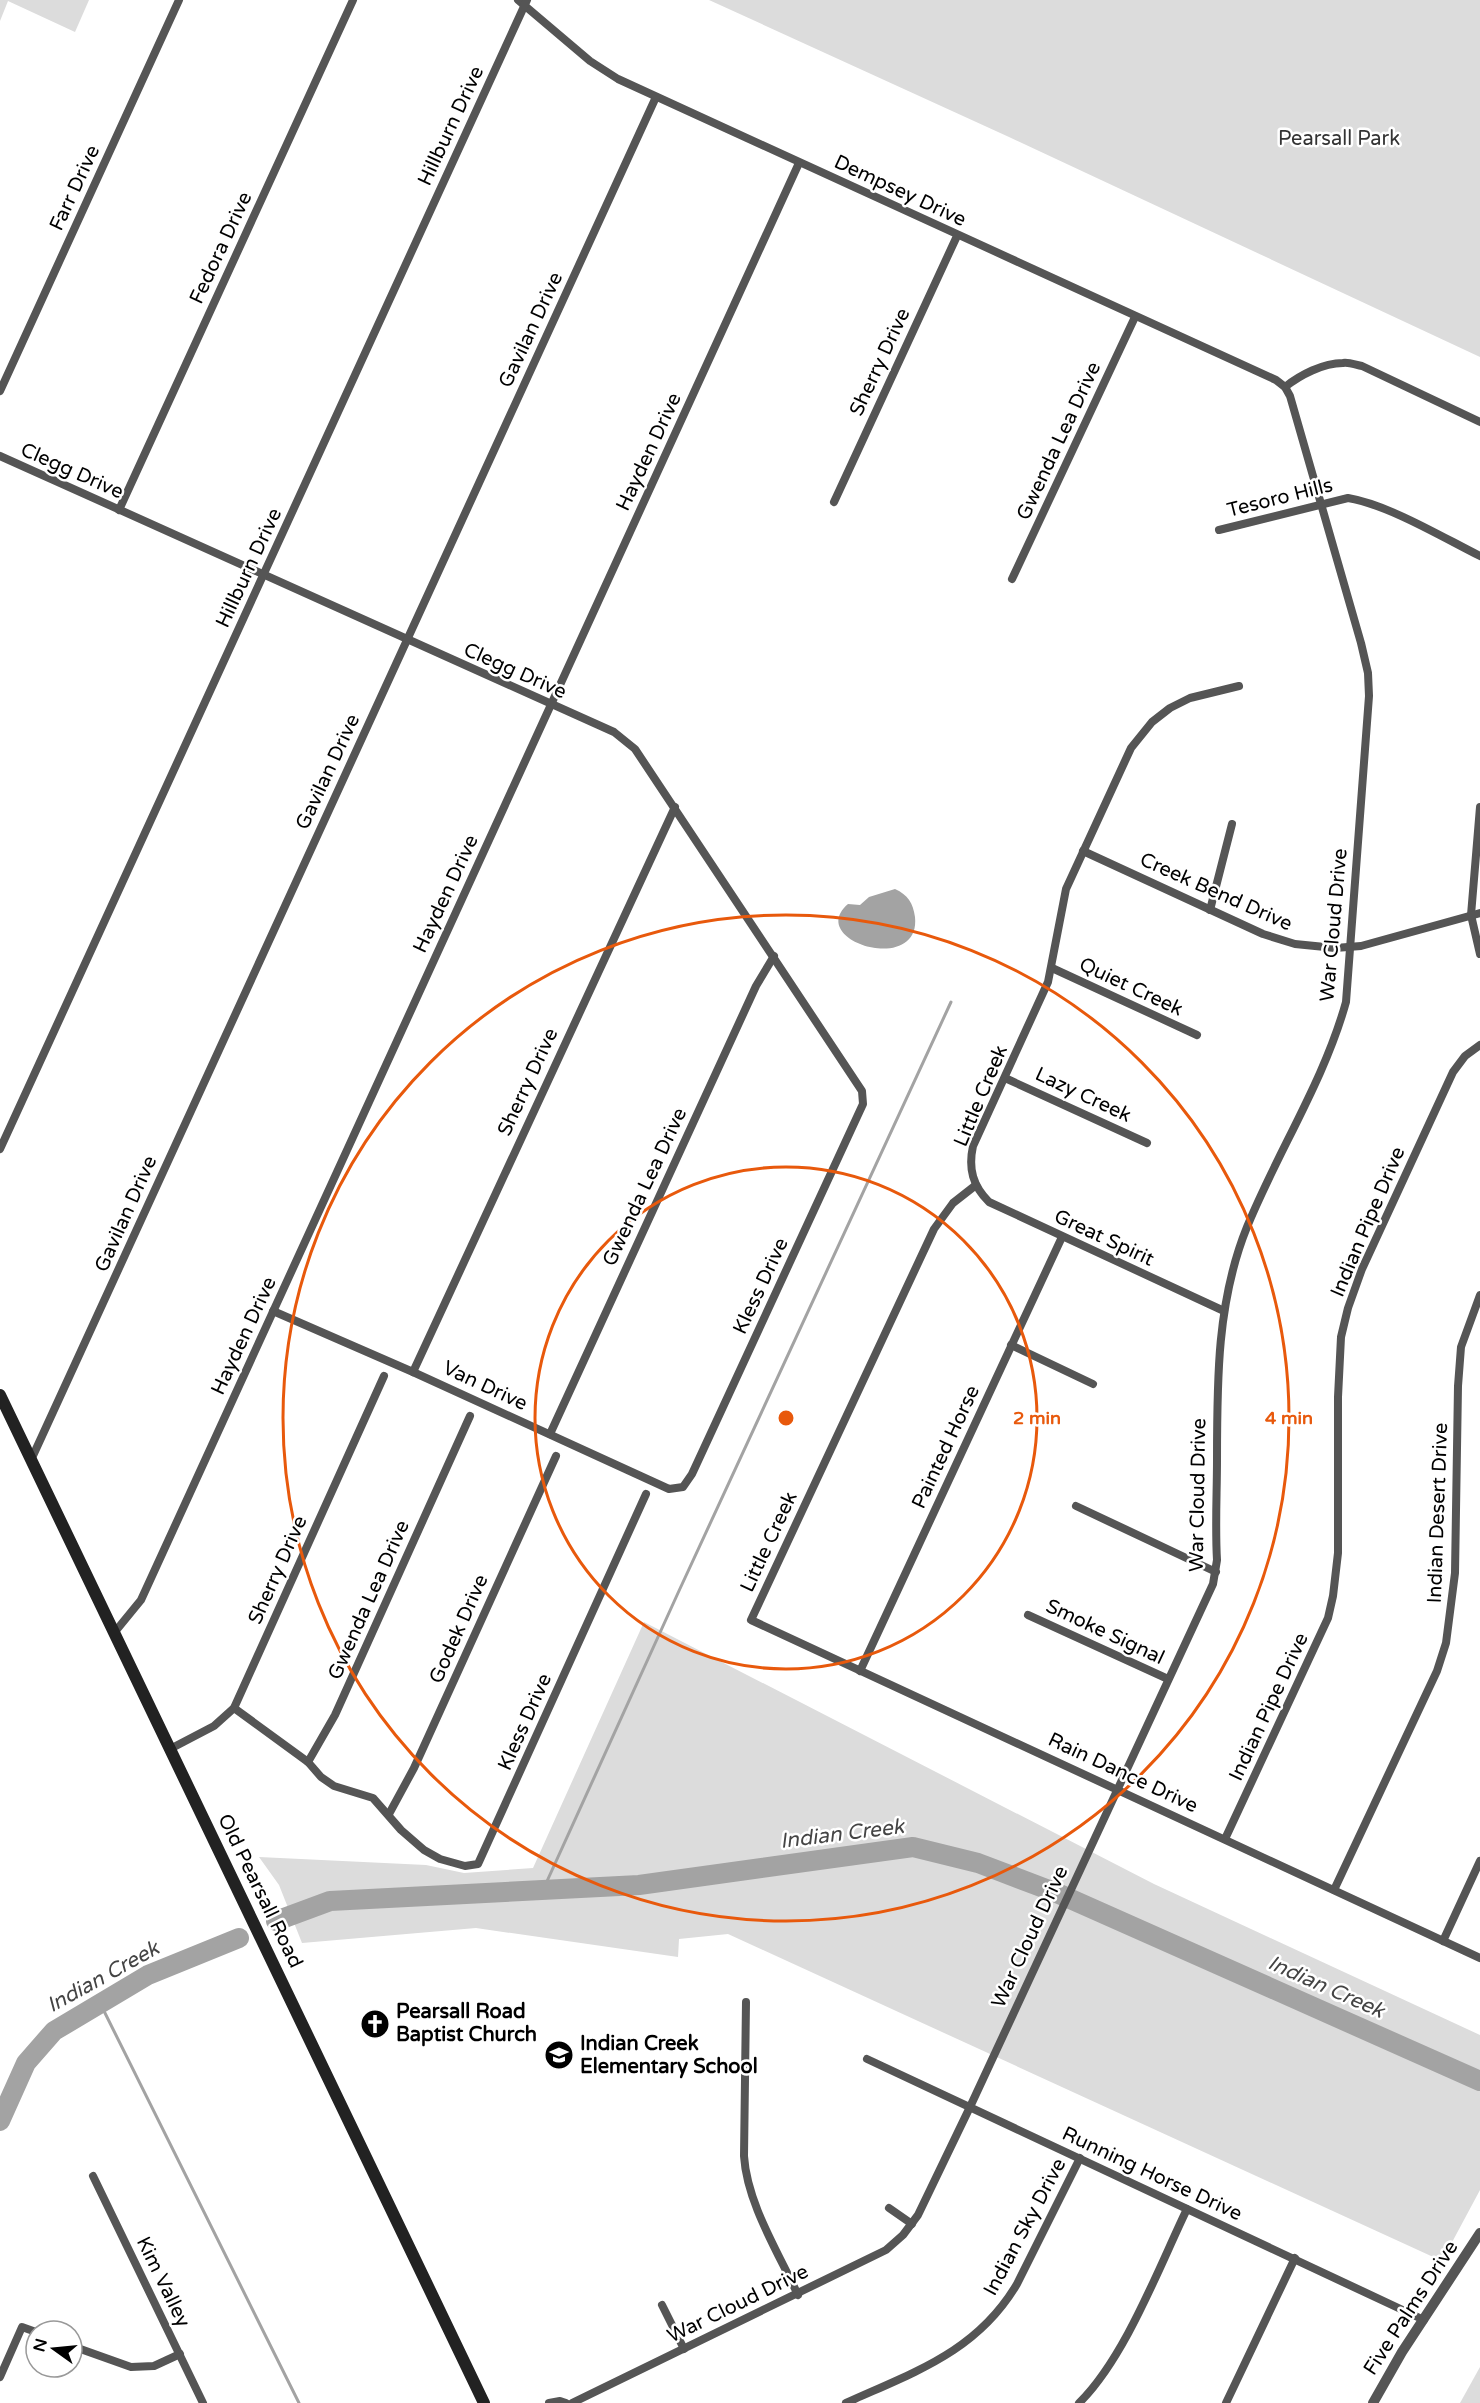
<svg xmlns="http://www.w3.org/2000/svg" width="1480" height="2403" viewBox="0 0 1480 2403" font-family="'Varela Round',sans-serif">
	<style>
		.green { fill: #dcdcdc }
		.water { fill: #a3a3a3 }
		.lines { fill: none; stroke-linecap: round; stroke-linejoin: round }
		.stream { stroke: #a3a3a3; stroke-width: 3 }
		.river { stroke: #a3a3a3; stroke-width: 20 }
		.minor { stroke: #555; stroke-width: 8 }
		.tertiary { stroke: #555; stroke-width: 10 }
		.secondary { stroke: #222; stroke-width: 12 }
		.ring { fill: none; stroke: #e8590c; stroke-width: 3 }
		.labels { text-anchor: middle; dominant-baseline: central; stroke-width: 5; stroke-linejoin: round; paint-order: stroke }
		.street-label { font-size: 20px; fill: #000; stroke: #fff }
		.park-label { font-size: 20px; fill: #333; stroke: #fff }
		.poi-label { font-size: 20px; font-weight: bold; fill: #000; stroke: #fff; text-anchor: start }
		.water-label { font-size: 21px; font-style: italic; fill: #444; stroke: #fff }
		.centre { fill: #e8590c; stroke: #fff; stroke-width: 3 }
		.ring-label { font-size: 18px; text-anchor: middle; font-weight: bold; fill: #e8590c; stroke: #fff; stroke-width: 5; stroke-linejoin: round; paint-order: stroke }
	</style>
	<rect width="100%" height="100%" fill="#fff"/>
	<g class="green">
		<polygon points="0,0 89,0 75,32 8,1 0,21"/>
		<polygon points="709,0 1480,0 1480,357 1009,137"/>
		<polygon points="644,1622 1154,1884 1480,2035 1480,2190 1442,2261 728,1934 679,1939 678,1957 476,1928 302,1943 279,1885 259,1857 426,1865 464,1873 533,1868"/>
		<polygon points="1480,2367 1480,2403 1460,2403"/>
	</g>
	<path class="water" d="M895,889C908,895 913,903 915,917C921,976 805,941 848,904L860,905L869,897Z"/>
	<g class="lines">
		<g class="stream">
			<polyline points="543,1890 678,1593 951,1002"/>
			<polyline points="100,2003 299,2403"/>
		</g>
		<g class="river">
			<polyline points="276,1921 330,1901 639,1885 913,1847 978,1863 1057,1893 1480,2081"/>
			<polyline points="0,2121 26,2063 54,2031 148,1975 239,1938"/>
		</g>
		<g class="minor">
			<path d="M518,0L590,61L618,79L1276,380L1285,387L1290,396L1361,643L1368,673L1369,696L1346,1002C1324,1081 1278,1151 1247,1227C1217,1301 1217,1380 1217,1460C1217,1493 1215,1526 1217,1560L1213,1584L970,2107L918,2215L903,2235L886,2250L572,2403"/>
			<path d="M1285,387C1300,375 1323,363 1343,363C1349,362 1356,365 1362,366L1480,422"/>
			<polyline points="0,391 179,0"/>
			<polyline points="0,456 614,732 635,749 862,1091 863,1104 692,1474 683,1487 669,1489 413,1372 273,1311"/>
			<polyline points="834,502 957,236"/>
			<polyline points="119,510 353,0"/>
			<path d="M1219,530L1348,498C1389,505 1442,537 1480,556"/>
			<polyline points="1012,579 1135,317"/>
			<polyline points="1480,807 1471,915 1480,954"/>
			<polyline points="1083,851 1263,934 1295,944 1335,948 1361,946 1480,913"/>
			<polyline points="1210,910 1232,824"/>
			<polyline points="1052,968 1197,1035"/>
			<polyline points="1005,1078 1147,1143"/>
			<polyline points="0,1149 527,0"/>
			<polyline points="976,1185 953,1203 934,1229 751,1620 1480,1958"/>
			<path d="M1224,1311L989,1202C973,1186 968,1169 973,1146L1048,982L1066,889L1131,748L1152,722L1170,708L1190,698L1239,686"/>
			<polyline points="1011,1345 1093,1384"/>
			<polyline points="413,1372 675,807"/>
			<polyline points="550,1434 756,986 774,956"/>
			<polyline points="31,1460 656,97"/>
			<polyline points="1076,1506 1216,1572"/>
			<polyline points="1028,1615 1168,1679"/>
			<polyline points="114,1633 141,1600 799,163"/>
			<polyline points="860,1671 1062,1237"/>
			<polyline points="234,1708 308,1762 321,1777 334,1786 373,1798 401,1830 424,1850 440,1859 465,1866 478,1864 646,1494"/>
			<polyline points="170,1749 214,1726 234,1708 384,1376"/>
			<polyline points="308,1762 335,1715 470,1416"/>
			<polyline points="389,1814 414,1768 556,1456"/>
			<polyline points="1225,1839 1328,1618 1333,1596 1338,1553 1338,1397 1341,1337 1348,1308 1362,1269 1453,1072 1465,1056 1480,1045"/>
			<polyline points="1334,1890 1437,1671 1446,1643 1455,1573 1458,1386 1461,1347 1480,1295"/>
			<polyline points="1443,1941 1480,1861"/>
			<path d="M746,2002L744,2156C747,2203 778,2252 798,2295"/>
			<polyline points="867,2059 1424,2320"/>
			<polyline points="93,2176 203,2403"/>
			<polyline points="889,2208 912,2224"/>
			<polyline points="662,2305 684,2349"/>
			<polyline points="72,2346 131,2367 154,2366 180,2354"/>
			<polyline points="0,2377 22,2327 36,2332"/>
			<polyline points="549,2403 560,2401 566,2403"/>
			<path d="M846,2403C914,2372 977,2352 1017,2284L1080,2158"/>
			<path d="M1079,2403C1125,2358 1159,2267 1187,2209"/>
			<polyline points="1226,2403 1295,2258"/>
		</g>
		<polyline class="tertiary" points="1373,2403 1402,2352 1480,2233"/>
		<polyline class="secondary" points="0,1395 484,2403"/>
	</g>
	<g class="ring">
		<circle cx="786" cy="1418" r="251"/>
		<circle cx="786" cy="1418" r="503"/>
	</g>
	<defs>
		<g id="church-disc" transform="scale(1.5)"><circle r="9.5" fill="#000" stroke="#fff"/><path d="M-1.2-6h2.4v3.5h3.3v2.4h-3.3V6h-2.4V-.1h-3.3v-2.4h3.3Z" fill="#fff"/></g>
		<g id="school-disc" transform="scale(1.5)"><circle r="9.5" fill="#000" stroke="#fff"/><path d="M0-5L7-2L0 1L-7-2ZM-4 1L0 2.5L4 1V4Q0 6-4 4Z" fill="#fff"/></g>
	</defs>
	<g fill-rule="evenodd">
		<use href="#church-disc" x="375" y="2024"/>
		<use href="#school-disc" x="559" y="2055"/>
	</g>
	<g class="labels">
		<g class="street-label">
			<text transform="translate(451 126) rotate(-65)">Hillburn Drive</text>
			<text transform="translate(75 188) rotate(-65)">Farr Drive</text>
			<text transform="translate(900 191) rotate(25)">Dempsey Drive</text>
			<text transform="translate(221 248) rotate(-65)">Fedora Drive</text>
			<text transform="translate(531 330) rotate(-65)">Gavilan Drive</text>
			<text transform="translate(880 362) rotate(-65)">Sherry Drive</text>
			<text transform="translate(1059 441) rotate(-65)">Gwenda Lea Drive</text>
			<text transform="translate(649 452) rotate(-65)">Hayden Drive</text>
			<text transform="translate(72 471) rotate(24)">Clegg Drive</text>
			<text transform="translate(1280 498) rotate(-14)">Tesoro Hills</text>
			<text transform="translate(249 568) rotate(-65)">Hillburn Drive</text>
			<text transform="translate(515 671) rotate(24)">Clegg Drive</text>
			<text transform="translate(328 772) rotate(-65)">Gavilan Drive</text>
			<text transform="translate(1216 892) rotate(24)">Creek Bend Drive</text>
			<text transform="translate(446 894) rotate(-65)">Hayden Drive</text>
			<text transform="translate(1334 925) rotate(-85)">War Cloud Drive</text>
			<text transform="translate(1131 987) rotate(25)">Quiet Creek</text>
			<text transform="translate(528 1082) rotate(-65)">Sherry Drive</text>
			<text transform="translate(1083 1095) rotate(25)">Lazy Creek</text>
			<text transform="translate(981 1096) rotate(-67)">Little Creek</text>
			<text transform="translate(645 1187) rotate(-65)">Gwenda Lea Drive</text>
			<text transform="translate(126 1214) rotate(-66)">Gavilan Drive</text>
			<text transform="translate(1368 1222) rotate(-67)">Indian Pipe Drive</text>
			<text transform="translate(1104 1238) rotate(25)">Great Spirit</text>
			<text transform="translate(761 1286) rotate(-65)">Kless Drive</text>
			<text transform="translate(244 1336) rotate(-65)">Hayden Drive</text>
			<text transform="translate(485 1386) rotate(25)">Van Drive</text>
			<text transform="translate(946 1447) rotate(-65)">Painted Horse</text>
			<text transform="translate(1198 1495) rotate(-89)">War Cloud Drive</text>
			<text transform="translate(1438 1513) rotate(-88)">Indian Desert Drive</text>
			<text transform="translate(769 1542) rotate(-65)">Little Creek</text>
			<text transform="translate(278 1570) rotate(-66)">Sherry Drive</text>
			<text transform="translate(369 1600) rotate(-66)">Gwenda Lea Drive</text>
			<text transform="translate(459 1629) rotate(-66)">Godek Drive</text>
			<text transform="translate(1105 1632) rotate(25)">Smoke Signal</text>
			<text transform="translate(1269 1707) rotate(-65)">Indian Pipe Drive</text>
			<text transform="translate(525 1722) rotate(-66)">Kless Drive</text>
			<text transform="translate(1123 1773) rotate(25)">Rain Dance Drive</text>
			<text transform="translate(260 1891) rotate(64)">Old Pearsall Road</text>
			<text transform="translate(1030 1937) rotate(-65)">War Cloud Drive</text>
			<text transform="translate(1152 2174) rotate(25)">Running Horse Drive</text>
			<text transform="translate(1025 2227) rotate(-62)">Indian Sky Drive</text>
			<text transform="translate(163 2282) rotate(64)">Kim Valley</text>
			<text transform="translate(738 2304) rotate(-26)">War Cloud Drive</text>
			<text transform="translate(1411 2308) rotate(-57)">Five Palms Drive</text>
		</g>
		<g class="park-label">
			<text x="1339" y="139">Pearsall Park</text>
		</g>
		<g class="poi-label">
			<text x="396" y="2012">Pearsall Road<tspan x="396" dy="23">Baptist Church</tspan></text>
			<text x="580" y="2044">Indian Creek<tspan x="580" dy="23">Elementary School</tspan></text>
		</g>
		<g class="water-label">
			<text transform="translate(842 1834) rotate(-7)">Indian Creek</text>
			<text transform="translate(103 1977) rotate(-29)">Indian Creek</text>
			<text transform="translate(1326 1987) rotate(24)">Indian Creek</text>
		</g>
	</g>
	<circle cx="786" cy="1418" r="9" class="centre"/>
	<g class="ring-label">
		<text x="1037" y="1424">2 min</text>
		<text x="1289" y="1424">4 min</text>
	</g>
	<g transform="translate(54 2349) rotate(285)"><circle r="28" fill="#ffffff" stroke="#999999" stroke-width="1.5"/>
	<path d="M0-4.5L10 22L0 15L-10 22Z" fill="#000000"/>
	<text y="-9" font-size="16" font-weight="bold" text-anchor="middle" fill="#000000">N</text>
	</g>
</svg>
